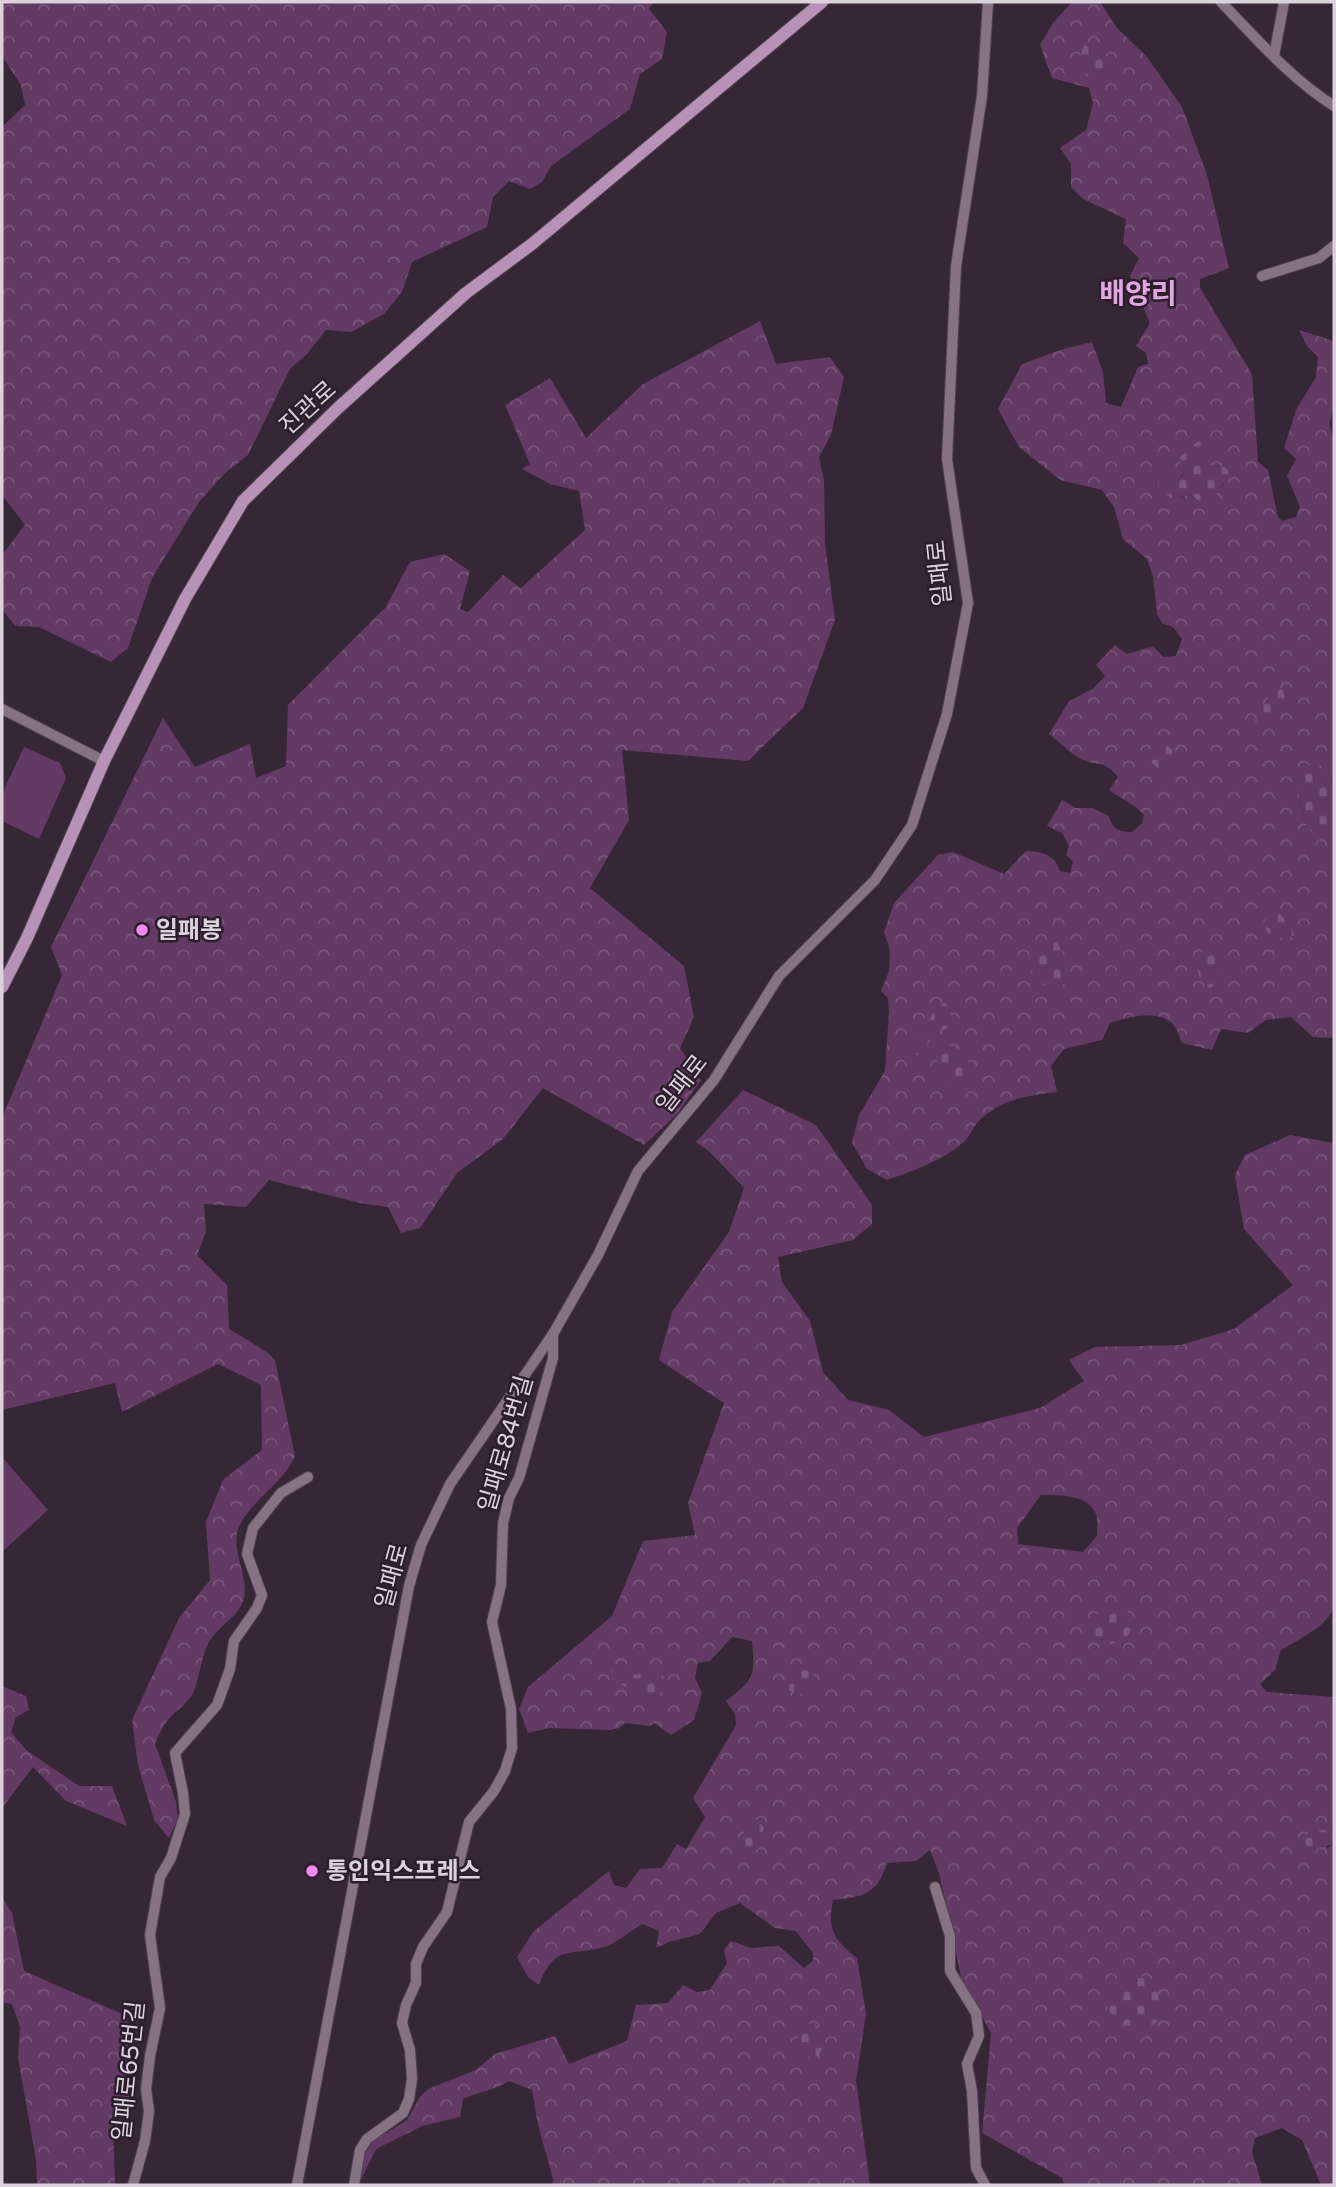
<svg xmlns="http://www.w3.org/2000/svg" width="1336" height="2187" viewBox="0 0 1336 2187" font-family="'Varela Round','Noto Sans KR',sans-serif">
	<style>
		.green { fill: #633a64 }
		.forest { fill: url(#forest-crowns); fill-rule: evenodd }
		.cemetery { fill: url(#cemetery-stones) }
		.lines { fill: none; stroke-linecap: round; stroke-linejoin: round }
		.minor-casing { stroke: #4f424f; stroke-width: 12 }
		.major-casing { stroke: #4f424f; stroke-width: 14 }
		.minor { stroke: #857384; stroke-width: 10 }
		.major { stroke: #b792b7; stroke-width: 12 }
		.poi-dot { fill: #f18af4; stroke: #2c1e2c; stroke-width: 2.5 }
		.labels { text-anchor: middle; dominant-baseline: central; stroke-width: 5; stroke-linejoin: round; paint-order: stroke }
		.street-label { font-size: 24px; fill: #dcd2dc; stroke: #2c1e2c }
		.poi-label { font-size: 24px; font-weight: bold; fill: #dcd2dc; stroke: #2c1e2c; text-anchor: start }
		.quarter-label { font-size: 28px; font-weight: bold; fill: #e0a7e0; stroke: #2c1e2c }
	</style>
	<defs>
		<pattern id="forest-crowns" width="20" height="18" patternUnits="userSpaceOnUse" patternTransform="scale(1.75)"><rect width="20" height="18" fill="#633a64"/><path d="M2 6a3 3 0 1 1 6 0M12 15a3 3 0 1 1 6 0" fill="none" stroke="#79567a"/></pattern>
		<pattern id="cemetery-stones" width="16" height="16" patternUnits="userSpaceOnUse" patternTransform="scale(1.75)"><rect width="16" height="16" fill="#633a64"/><path d="M2 7V4a2 2 0 0 1 4 0v3zM10 15v-3a2 2 0 0 1 4 0v3z" fill="#79567a"/></pattern>
	</defs>
	<rect width="100%" height="100%" fill="#362736"/>
	<g class="green">
		<polygon points="24,747 60,763 66,778 39,839 2,821 2,794"/>
		<polygon points="2,1457 48,1510 2,1552"/>
	</g>
	<g class="forest">
		<polygon points="2,2 653,2 649,9 667,32 662,59 640,74 630,109 551,166 542,182 530,189 509,181 493,197 487,227 412,262 402,292 384,314 351,332 326,330 307,354 290,369 248,455 225,473 199,502 152,578 128,648 111,662 39,627 15,626 2,609 2,555 25,525 2,495 2,127 25,105 21,85 2,56"/>
		<path d="M1100,2L1117,28L1147,57L1182,107L1207,175L1229,268L1200,279V288L1252,374L1258,462L1268,470L1278,517L1282,521L1296,517L1300,507L1287,476L1296,459L1284,448L1296,410L1316,377L1318,357L1307,346L1299,330L1334,341V410C1329,419 1328,428 1334,436V785L1329,782L1297,787L1307,828L1333,835L1334,833V1038L1313,1037L1291,1017L1266,1020L1248,1033L1221,1029L1212,1050L1182,1043C1180,1038 1178,1031 1175,1027C1160,1007 1130,1017 1110,1023L1102,1040L1064,1049L1051,1066L1057,1092C1028,1095 998,1100 977,1123C972,1129 970,1136 965,1141C942,1161 915,1170 887,1180L867,1169L852,1143L859,1115L885,1071L889,1011L888,998L881,991L889,971L890,950L884,932L894,903L938,855L953,852L1004,874L1026,851C1042,851 1055,855 1060,871L1070,873L1073,861L1066,855L1069,846L1062,833L1047,826L1062,800L1076,808H1092L1109,816C1112,829 1119,832 1132,832L1142,823L1144,815C1135,804 1121,799 1109,790L1118,777C1105,759 1095,767 1079,758C1069,752 1059,742 1049,734L1069,701L1094,688L1105,676L1096,665L1115,645L1127,654L1153,646L1163,657L1176,656L1182,639L1173,627L1163,624L1157,615L1153,576L1147,559L1123,539L1114,507L1102,490L1060,480L1019,447L998,409L1022,364L1063,349L1092,342L1103,372L1106,403L1121,407L1138,367L1148,364L1146,353L1136,346L1150,323L1130,276L1139,258L1123,243L1126,219L1083,199L1071,187V164L1060,148L1086,130L1093,103L1089,88L1052,78L1040,45L1053,23L1071,3ZM1180,456L1204,465L1225,467L1224,484L1219,489L1214,500L1193,498L1189,494L1180,498L1170,479L1177,481L1184,473Z"/>
		<path d="M760,321L776,364L830,357L844,377L831,435L819,457L824,480L825,544L835,620L803,708L748,761L622,750L629,820L590,888L684,966L694,1017L680,1048L701,1080L677,1114L644,1145L543,1088L503,1139L457,1173L420,1228L401,1233L388,1207L360,1203L269,1180L246,1207L204,1204L206,1232L197,1255L227,1285L229,1329L267,1352L275,1360L295,1456C283,1484 252,1499 239,1527C229,1548 251,1580 243,1601C237,1618 218,1626 209,1642C201,1657 200,1677 193,1693C188,1703 175,1711 168,1720C162,1727 159,1736 155,1744L176,1802L178,1819L169,1838L154,1820L138,1765L132,1720L179,1618L210,1580L206,1522L223,1480L262,1450L261,1385L218,1364L122,1412L115,1383L2,1410V1118L62,975L51,947L163,718L195,767L250,744L256,778L286,766L288,705L385,608L410,562L444,554L470,571L460,609L468,612L503,575L521,588L585,530L579,491L550,484L522,469L530,464L505,405L550,378L586,438L643,384Z"/>
		<path d="M743,1090L816,1125L872,1205V1224L853,1240L778,1257L782,1282L810,1321L823,1372L848,1400L889,1410L924,1437L1040,1408L1084,1381L1069,1360L1095,1347L1181,1345L1234,1329L1293,1285L1244,1229L1235,1175L1245,1155L1290,1135L1334,1143V1608C1326,1627 1299,1639 1281,1650L1275,1670L1260,1684L1267,1692L1334,1697V1832L1318,1829L1327,1848L1334,1845V2185H1321L1302,2140L1282,2128L1255,2138L1252,2152L1262,2185H1065L1062,2178L982,2133L991,2033L962,1981L940,1876L930,1850L916,1861L887,1863C877,1894 864,1897 833,1900C827,1930 834,1940 857,1958L866,2014L856,2080L870,2185H552L553,2179L538,2125L532,2090L509,2081C495,2090 479,2092 463,2099L460,2117L422,2126L376,2149L359,2184L365,2153L373,2141L407,2120L421,2095L430,2088L476,2070L495,2054L555,2036L569,2064L627,2041L636,2005L668,2003L683,1985L697,1992L710,1990L727,1963L724,1950L731,1941L751,1948L779,1946L804,1968L813,1961V1953L796,1931L775,1928L740,1903L716,1913L700,1934L669,1942L656,1948L659,1931L642,1924C630,1931 617,1943 604,1947C568,1957 556,1943 539,1985L528,1977L517,1957L534,1931L609,1871L614,1885L626,1888L640,1869L662,1868L677,1844L686,1849L705,1817L693,1798L736,1725L735,1714L726,1701C755,1678 755,1677 752,1641L732,1637L710,1661L698,1663L695,1678L702,1693L694,1720L671,1735L654,1723L650,1726L625,1723L619,1728L611,1730L550,1728L528,1733L519,1709L528,1687L612,1616L643,1541L695,1535L688,1503L724,1403L659,1360L672,1312L729,1232L744,1188L710,1152L696,1142ZM1041,1495C1058,1495 1088,1494 1096,1514C1098,1519 1097,1530 1097,1536L1083,1552L1018,1544L1017,1528Z"/>
		<polygon points="2,1686 26,1696 29,1710 16,1717 11,1732 26,1750 79,1786 112,1786 127,1826 66,1801 33,1767 2,1808"/>
		<polygon points="2,1897 12,1913 24,1971 127,2016 130,2096 113,2126 115,2185 37,2185 36,2160 18,2058 20,2027 12,2004 2,2002"/>
	</g>
	<g class="cemetery">
		<path d="M1093,43L1107,57L1111,72L1103,82C1081,77 1074,67 1084,46Z"/>
		<polygon points="1197,442 1203,442 1206,449 1204,465 1225,467 1231,474 1219,489 1214,501 1204,504 1189,494 1174,500 1158,488 1158,477 1166,475 1177,481 1184,474 1180,457"/>
		<polygon points="1275,688 1282,688 1286,700 1263,728 1255,722 1261,708"/>
		<polygon points="1164,742 1172,750 1174,763 1163,772 1150,762 1148,754 1154,743"/>
		<polygon points="1308,765 1321,766 1329,782 1334,785 1333,835 1319,838 1307,828 1297,787 1298,772"/>
		<polygon points="1270,913 1279,913 1289,924 1294,935 1288,940 1268,933 1263,923"/>
		<path d="M1044,941L1057,943C1066,955 1066,969 1065,984L1056,989L1042,984L1031,972C1031,958 1031,949 1044,941Z"/>
		<polygon points="1208,950 1223,962 1220,981 1210,988 1201,981 1195,965 1200,952"/>
		<polygon points="946,1003 954,1022 943,1031 936,1031 924,1051 917,1055 911,1051 913,1040 925,1028 937,1005"/>
		<path d="M945,1045C972,1046 975,1072 958,1089C941,1082 938,1072 937,1054Z"/>
		<path d="M1119,1608L1127,1611L1136,1619C1132,1635 1125,1640 1109,1645L1100,1641L1088,1624L1098,1613Z"/>
		<path d="M615,1664L638,1676L656,1667L665,1679L660,1693L653,1700C635,1686 616,1692 610,1667Z"/>
		<polygon points="798,1669 812,1671 817,1681 814,1691 798,1694 789,1690 791,1675"/>
		<path d="M751,1818L759,1820L764,1828L758,1849L748,1851C740,1839 743,1830 751,1818Z"/>
		<polygon points="1318,1829 1334,1832 1334,1845 1308,1848 1301,1837"/>
		<path d="M1148,1976L1161,2000L1158,2021L1148,2029L1117,2024L1107,2006C1117,1986 1125,1979 1148,1976Z"/>
		<path d="M814,2023C826,2035 827,2048 814,2060C800,2052 794,2041 800,2025Z"/>
	</g>
	<g class="lines">
		<g class="minor-casing">
			<g id="minor">
				<path d="M1221,2C1256,38 1291,79 1334,106"/>
				<polyline points="1274,56 1284,2"/>
				<polyline points="1262,276 1319,258 1334,246"/>
				<polyline points="2,709 104,761"/>
				<polyline points="935,1887 950,1936 950,1971 976,2013 979,2036 967,2064 972,2091 976,2168 985,2185"/>
				<polyline points="133,2185 145,2141 149,2111 146,2089 150,2056 160,2008 150,1935 160,1877 171,1858 185,1814 183,1793 175,1753 217,1705 230,1669 234,1641 257,1608 262,1595 247,1554 253,1528 281,1493 308,1477"/>
				<polyline points="297,2185 409,1586 421,1545 450,1484 553,1334 598,1255 638,1171 714,1080 779,976 875,880 912,825 947,714 968,603 947,459 956,266 982,96 988,2"/>
				<polyline points="354,2185 360,2150 367,2139 403,2113 409,2099 412,2079 410,2050 402,2023 406,2005 416,1983 416,1964 423,1947 447,1912 469,1822 494,1791 505,1771 512,1748 511,1709 492,1622 501,1585 503,1523 509,1498 519,1478 553,1358 553,1334"/>
			</g>
		</g>
		<g class="major-casing">
			<polyline id="major" points="2,987 27,938 104,761 185,599 243,501 338,408 466,293 532,244 822,2"/>
		</g>
		<use href="#minor" class="minor"/>
		<use href="#major" class="major"/>
	</g>
	<g class="poi-dot">
		<circle cx="142" cy="930" r="7"/>
		<circle cx="312" cy="1871" r="7"/>
	</g>
	<g class="labels">
		<g class="street-label">
			<text transform="translate(308 408) rotate(-42)">진관로</text>
			<text transform="translate(940 573) rotate(-96)">일패로</text>
			<text transform="translate(682 1084) rotate(-52)">일패로</text>
			<text transform="translate(506 1444) rotate(-74)">일패로84번길</text>
			<text transform="translate(392 1576) rotate(-75)">일패로</text>
			<text transform="translate(129 2071) rotate(-84)">일패로65번길</text>
		</g>
		<g class="poi-label">
			<text x="156" y="930">일패봉</text>
			<text x="326" y="1871">통인익스프레스</text>
		</g>
		<g class="quarter-label">
			<text x="1138" y="294">배양리</text>
		</g>
	</g>
	<rect width="1336" height="2187" fill="none" stroke="#dcd2dc" stroke-width="7"/>
</svg>
